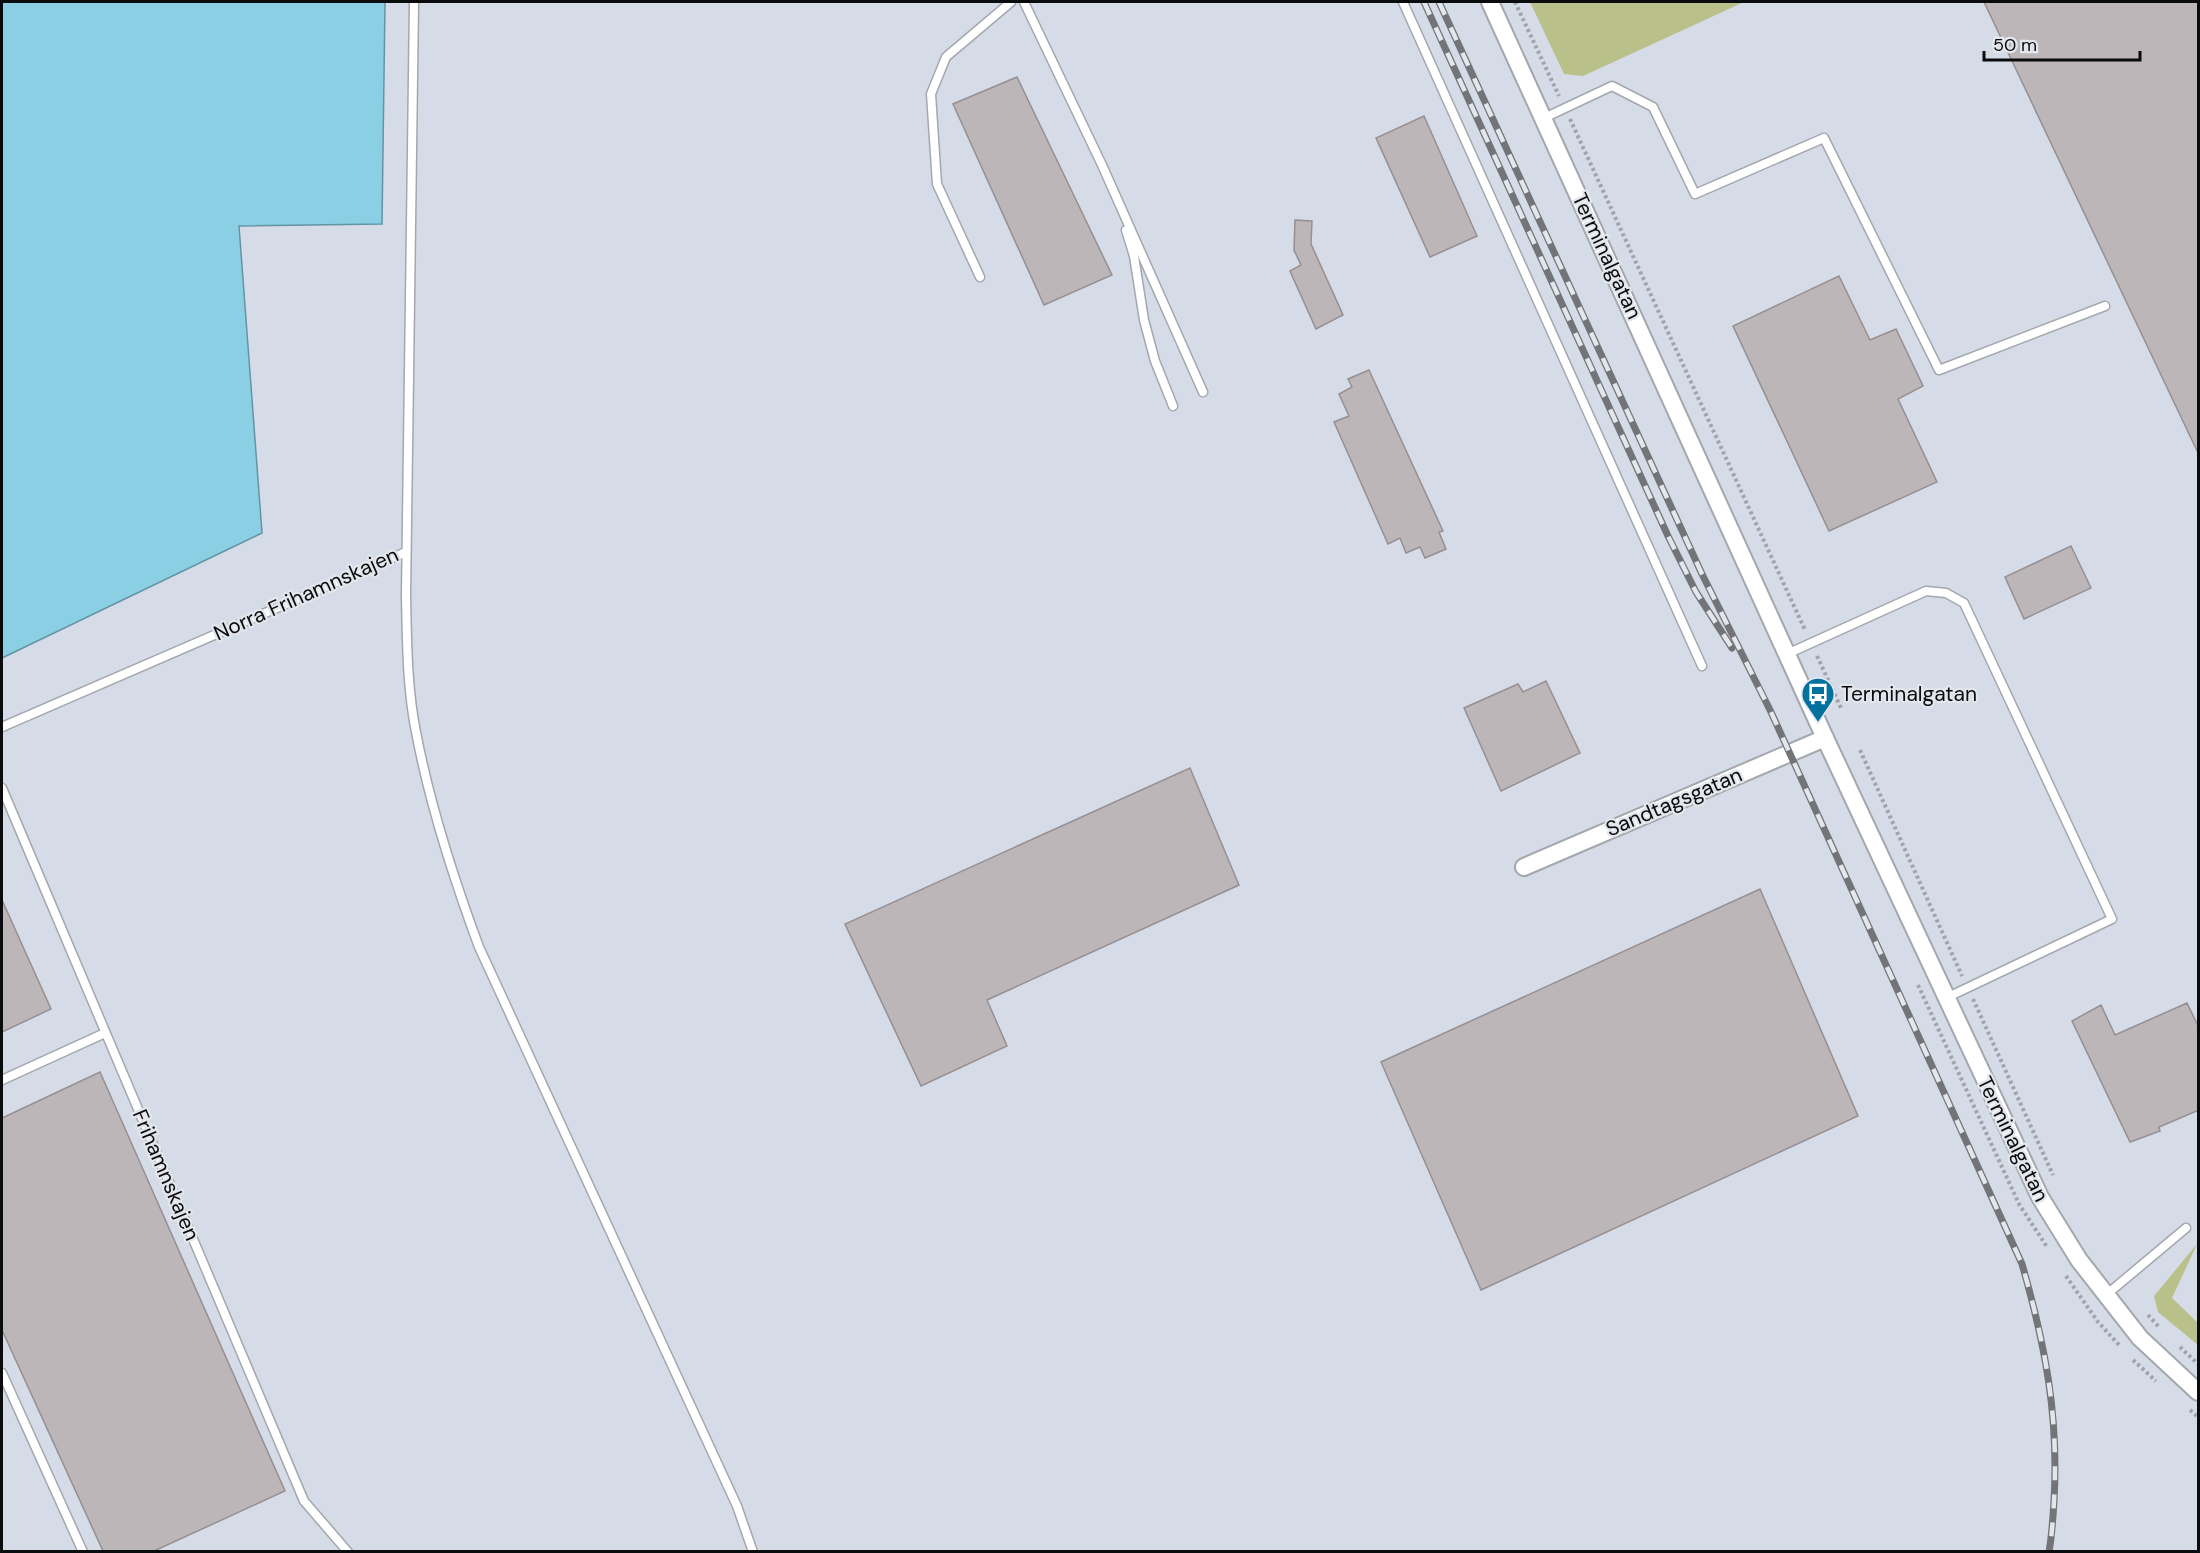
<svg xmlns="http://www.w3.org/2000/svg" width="2200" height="1553" viewBox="0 0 2200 1553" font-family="'DM Sans',sans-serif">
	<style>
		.built { fill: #d5dbe7 }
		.green { fill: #bac08a }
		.water { fill: #8bcfe4; stroke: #6494a4; stroke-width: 1.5 }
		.building { fill: #bdb6b9; stroke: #968f92; stroke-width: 1.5 }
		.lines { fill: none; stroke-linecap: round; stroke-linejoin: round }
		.service-casing { stroke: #a4a7ac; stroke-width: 11 }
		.minor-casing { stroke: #a4a7ac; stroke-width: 20 }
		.path { stroke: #a1a3a8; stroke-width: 4; stroke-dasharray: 3 3; stroke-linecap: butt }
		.service { stroke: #fff; stroke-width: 8 }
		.minor { stroke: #fff; stroke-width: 16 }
		.rail-casing { stroke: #727477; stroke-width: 7 }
		.rail { stroke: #e3e6ec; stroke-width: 4.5; stroke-dasharray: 14; stroke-linecap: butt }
		.labels { text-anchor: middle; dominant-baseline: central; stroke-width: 4.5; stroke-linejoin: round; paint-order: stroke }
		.street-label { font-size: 21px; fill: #0a0b0d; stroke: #e3e6ec }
		.poi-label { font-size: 21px; fill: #0a0b0d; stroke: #e3e6ec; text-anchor: start }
	</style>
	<rect width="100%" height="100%" fill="#e3e6ec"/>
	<polygon class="built" points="385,2 2198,2 2198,1551 2,1552 2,658 261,533 239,225 382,223"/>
	<g class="green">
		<polygon points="1530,2 1744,2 1583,76 1564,74"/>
		<polygon points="2197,1244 2172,1298 2198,1323 2198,1345 2158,1312 2154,1296"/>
	</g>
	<polygon class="water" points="2,2 385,2 382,224 239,226 262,533 2,658"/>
	<g class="building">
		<polygon points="1984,2 2199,2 2199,455"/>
		<polygon points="1017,77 1112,275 1044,305 953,104"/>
		<polygon points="1424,116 1477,236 1430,257 1376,138"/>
		<polygon points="1295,220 1312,221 1311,244 1343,315 1316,329 1290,271 1301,265 1294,250"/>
		<polygon points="1839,276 1870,340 1896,329 1923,386 1898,399 1937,482 1829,531 1733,326"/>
		<polygon points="1369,370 1443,531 1439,532 1446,549 1425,558 1420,547 1406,553 1400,538 1388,544 1334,422 1349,416 1339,394 1352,387 1348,379"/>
		<polygon points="2071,546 2091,588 2024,619 2005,577"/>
		<polygon points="1546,681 1580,753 1501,791 1464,708 1518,684 1523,692"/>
		<polygon points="1190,768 1239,885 987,1000 1007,1046 921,1086 845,924"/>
		<polygon points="1760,889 1858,1116 1481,1290 1381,1062"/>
		<polygon points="2,900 51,1009 2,1032"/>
		<polygon points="2187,1003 2199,1028 2199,1110 2159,1127 2160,1131 2130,1142 2072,1021 2101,1005 2115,1035"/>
		<polygon points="100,1072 285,1491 154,1551 103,1551 2,1330 2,1118"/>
	</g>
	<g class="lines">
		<g class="service-casing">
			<g id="service">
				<path d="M414,2L406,596C407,641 407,688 416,732C430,806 453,877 479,947L737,1506L753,1552"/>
				<polyline points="1024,2 1102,165 1203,392"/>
				<polyline points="1403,2 1702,666"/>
				<polyline points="1544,118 1612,86 1653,107 1695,194 1824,138 1939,370 2105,306"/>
				<polyline points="1126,230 1134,256 1144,320 1155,361 1173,406"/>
				<polyline points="980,277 937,184 931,94 946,57 1011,2"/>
				<polyline points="1787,654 1926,591 1946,593 1964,603 2112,919 1946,998"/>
				<polyline points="2,727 406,552"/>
				<polyline points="2,788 304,1501 348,1552"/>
				<polyline points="2,1080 105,1033"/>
				<polyline points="2106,1295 2186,1228"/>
				<polyline points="2,1373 83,1552"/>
			</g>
		</g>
		<g class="minor-casing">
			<g id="minor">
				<polyline points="1490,2 1825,738 2040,1197 2079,1260 2140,1338 2198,1392"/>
				<polyline points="1524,867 1825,738"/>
			</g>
		</g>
		<g class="path">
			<polyline points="1515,2 1559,96"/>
			<polyline points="1570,119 1805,630"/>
			<polyline points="1817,656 1841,708"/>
			<polyline points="1860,750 1962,976"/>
			<polyline points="1918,985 2019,1204 2047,1247"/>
			<polyline points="1973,999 2053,1175"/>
			<polyline points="2066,1276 2098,1322 2120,1346"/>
			<polyline points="2148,1315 2159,1327"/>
			<polyline points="2180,1347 2198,1364"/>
			<polyline points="2133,1360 2156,1381"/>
			<polyline points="2190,1410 2198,1417"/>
		</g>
		<use href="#service" class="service"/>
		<use href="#minor" class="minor"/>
		<g class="rail-casing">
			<g id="rail">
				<polyline points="1424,2 1668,536 1696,592 1732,648"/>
				<path d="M1439,2L1702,574L1771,712L2022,1264C2045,1344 2059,1416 2054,1501C2053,1518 2052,1535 2049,1552"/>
			</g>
		</g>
		<use href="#rail" class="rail"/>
	</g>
	<defs>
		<g id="bus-pin" transform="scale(1.725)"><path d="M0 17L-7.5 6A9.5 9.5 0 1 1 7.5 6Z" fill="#00729d" stroke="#e3e6ec"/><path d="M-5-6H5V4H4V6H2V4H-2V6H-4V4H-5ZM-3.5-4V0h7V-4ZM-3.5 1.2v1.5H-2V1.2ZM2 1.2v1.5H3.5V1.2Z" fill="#fff"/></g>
	</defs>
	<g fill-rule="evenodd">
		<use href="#bus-pin" x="1818" y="694"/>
	</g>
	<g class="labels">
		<g class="street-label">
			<text transform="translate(1607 256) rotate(65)">Terminalgatan</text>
			<text transform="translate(306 594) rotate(-24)">Norra Frihamnskajen</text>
			<text transform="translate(1674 802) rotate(-23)">Sandtagsgatan</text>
			<text transform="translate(2013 1139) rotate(64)">Terminalgatan</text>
			<text transform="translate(166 1175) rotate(67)">Frihamnskajen</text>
		</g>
		<g class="poi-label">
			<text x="1841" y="694">Terminalgatan</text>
		</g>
	</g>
	<rect width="2200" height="1553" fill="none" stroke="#0a0b0d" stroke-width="6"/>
	<path d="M1984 51v9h156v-9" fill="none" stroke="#0a0b0d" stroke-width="3"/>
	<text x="1993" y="51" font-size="18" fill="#0a0b0d" stroke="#e3e6ec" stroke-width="4.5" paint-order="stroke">50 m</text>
</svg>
